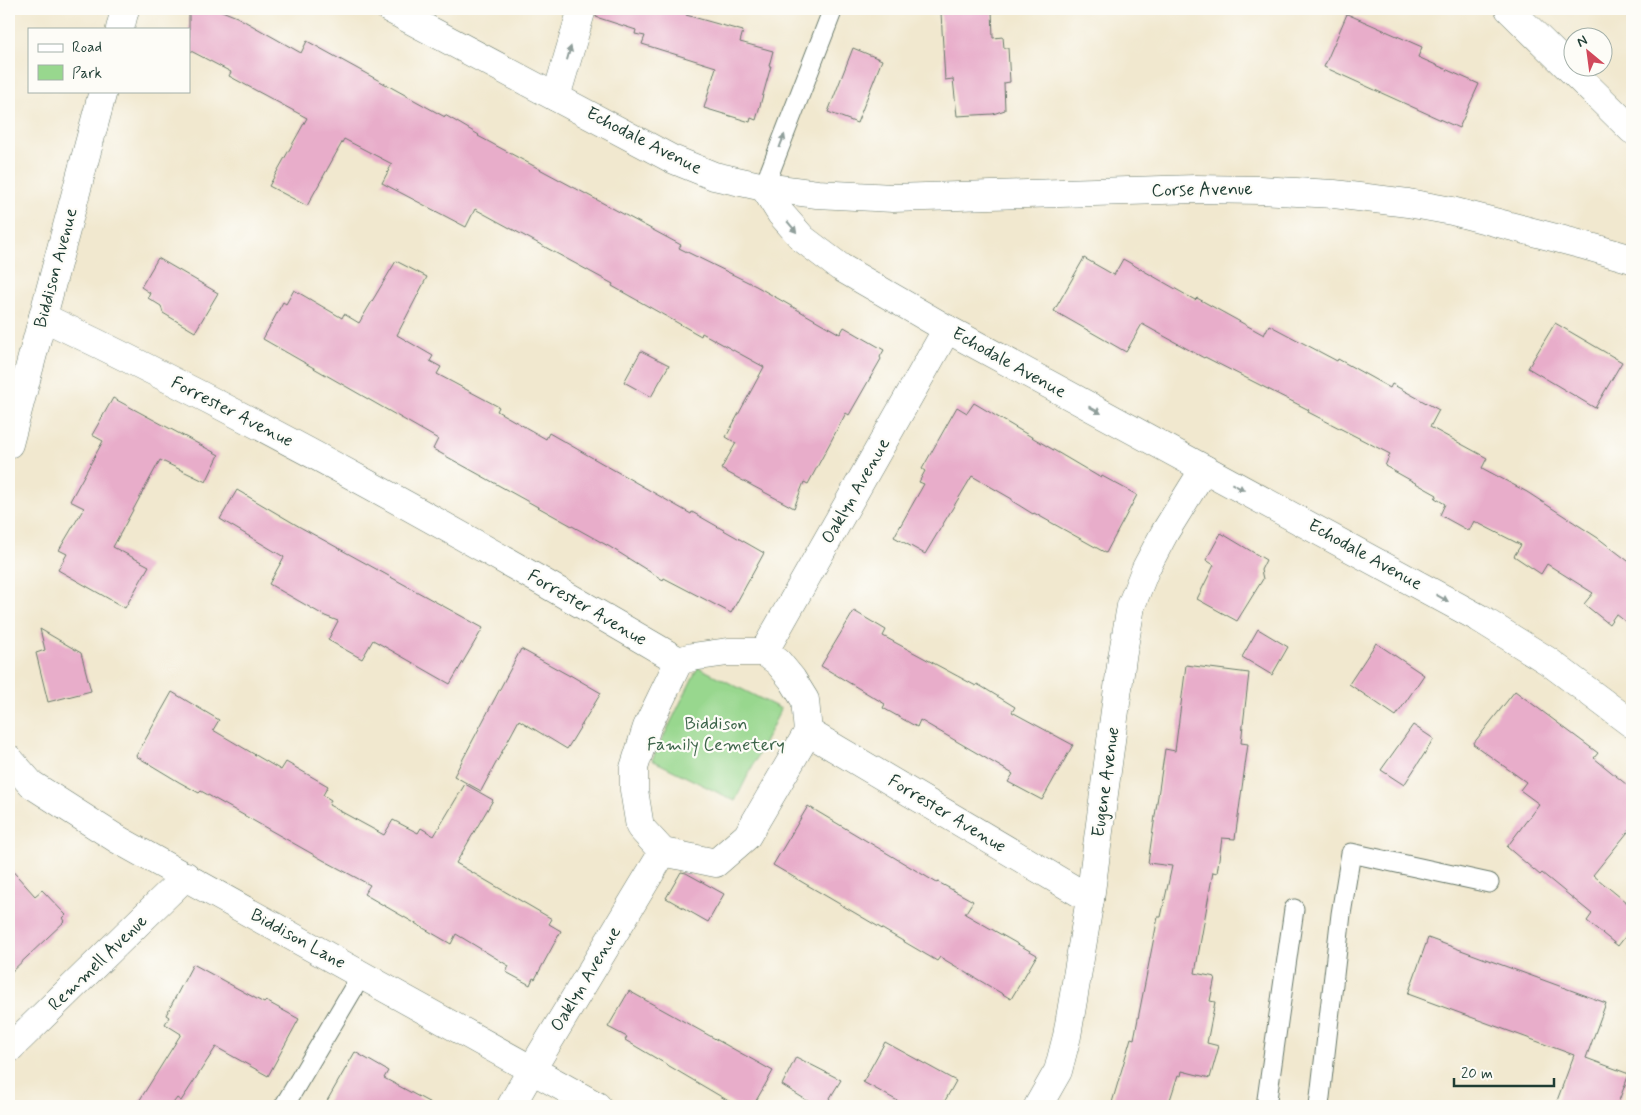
<svg xmlns="http://www.w3.org/2000/svg" width="1641" height="1115" viewBox="0 0 1641 1115" font-family="Mynerve,sans-serif">
	<style>
		.green { fill: #98d78e; stroke: #5c8a61 }
		.building { fill: #e8adca }
		.lines { fill: none; stroke-linecap: round; stroke-linejoin: round }
		.lane-casing { stroke: #68796a; stroke-width: 21 }
		.street-casing { stroke: #68796a; stroke-width: 29 }
		.secondary-casing { stroke: #68796a; stroke-width: 29 }
		.lane { stroke: #fff; stroke-width: 19 }
		.street { stroke: #fff; stroke-width: 28 }
		.secondary { stroke: #fff; stroke-width: 28 }
		.oneway { fill: #8f9e9a }
		.labels { text-anchor: middle; dominant-baseline: central; stroke-width: 4.5; stroke-linejoin: round; paint-order: stroke }
		.street-label { font-size: 18px; fill: #1f3d34; stroke: #fdfcf7 }
		.park-label { font-size: 18px; fill: #3d644a; stroke: #fdfcf7 }
	</style>
	<rect width="100%" height="100%" fill="#fdfcf7"/>
	<filter id="ink" filterUnits="userSpaceOnUse"><feTurbulence type="fractalNoise" baseFrequency=".02" numOctaves="2"/><feDisplacementMap in="SourceGraphic" scale="10" xChannelSelector="R" yChannelSelector="G"/><feConvolveMatrix kernelMatrix="1 2 1 2 8 2 1 2 1" color-interpolation-filters="sRGB"/></filter>
	<filter id="wash" filterUnits="userSpaceOnUse"><feTurbulence type="fractalNoise" baseFrequency=".0096" numOctaves="4" result="noise"/><feDisplacementMap in="SourceGraphic" scale="20" xChannelSelector="R" yChannelSelector="G"/><feGaussianBlur stdDeviation="1.12" result="paint"/><feColorMatrix in="noise" values="0 0 0 0 0 0 0 0 0 0 0 0 0 0 0 0 0 1.4 0 .05"/><feComposite in="paint" operator="in"/></filter>
	<g filter="url(#wash)">
		<rect width="100%" height="100%" fill="#f1e8cf"/>
		<polygon class="green" points="698,667 781,709 735,801 652,760"/>
		<g id="blocks">
			<g class="building">
				<polygon points="189,9 217,9 237,17 301,53 307,41 445,117 445,115 479,135 478,136 681,245 679,248 756,286 840,334 844,327 884,350 880,357 881,359 849,415 846,413 808,484 804,482 794,508 721,469 736,443 726,437 764,367 702,333 701,336 612,286 613,284 475,209 466,227 382,183 392,164 344,139 307,206 269,186 307,118 229,76 231,72 189,50"/>
				<polygon points="597,9 688,9 686,15 743,31 740,42 773,51 769,66 771,66 756,120 751,118 750,122 704,108 716,67 642,44 645,36 635,34 636,30 596,17"/>
				<polygon points="992,10 993,38 1003,37 1004,48 1008,48 1010,82 1004,83 1005,110 993,114 957,116 953,79 945,80 941,13"/>
				<polygon points="1347,14 1422,47 1418,57 1479,84 1459,128 1324,67"/>
				<polygon points="853,48 882,60 857,123 828,112"/>
				<polygon points="158,258 218,293 195,332 163,313 161,306 148,298 150,293 141,287"/>
				<polygon points="1084,258 1114,275 1123,259 1195,300 1197,298 1264,335 1269,325 1337,361 1338,359 1390,388 1392,384 1439,410 1430,427 1487,458 1482,468 1527,492 1598,538 1632,564 1632,627 1616,614 1609,624 1584,604 1593,593 1547,564 1541,574 1514,556 1521,545 1474,521 1469,531 1440,515 1445,504 1435,498 1437,495 1385,466 1390,454 1308,412 1309,410 1205,357 1204,358 1142,324 1126,352 1054,311"/>
				<polygon points="396,261 427,277 397,335 433,356 430,361 441,367 437,374 499,407 497,411 546,439 549,433 691,514 692,512 764,553 731,613 664,578 663,580 610,547 433,449 438,439 263,339 283,302 286,304 294,290 342,318 344,314 359,323"/>
				<polygon points="1555,323 1622,362 1595,408 1528,368"/>
				<polygon points="641,351 669,365 651,397 624,382"/>
				<polygon points="113,398 219,455 206,482 160,460 113,547 149,566 125,608 58,570 67,554 59,550 84,508 70,501 103,441 92,435"/>
				<polygon points="974,403 1101,478 1102,476 1137,495 1106,553 1034,513 1033,514 1012,501 1012,499 972,476 925,554 894,537 924,484 919,482 925,471 922,469 957,407 967,413"/>
				<polygon points="237,490 300,527 483,628 450,684 373,640 362,659 328,640 338,621 325,616 269,584 284,557 220,519"/>
				<polygon points="1221,533 1266,560 1261,570 1263,579 1237,621 1197,599 1214,565 1206,560"/>
				<polygon points="854,611 886,630 883,636 976,686 977,684 984,688 1015,707 1012,712 1073,745 1042,800 1008,782 1013,774 920,720 917,727 883,708 885,704 821,666"/>
				<polygon points="40,629 81,653 91,691 48,702 36,653 45,650"/>
				<polygon points="1258,629 1288,647 1272,675 1242,657"/>
				<polygon points="1376,643 1424,675 1396,716 1349,684"/>
				<polygon points="521,649 570,676 570,675 601,693 567,749 519,720 481,791 454,776"/>
				<polygon points="1186,665 1249,673 1241,743 1248,744 1235,839 1222,838 1217,873 1213,872 1195,973 1215,977 1210,1001 1215,1002 1207,1043 1219,1046 1210,1078 1182,1071 1181,1076 1178,1075 1168,1106 1111,1106 1131,1038 1134,1039 1158,917 1161,917 1172,866 1148,863 1165,749 1175,751"/>
				<polygon points="1515,691 1598,753 1594,758 1632,789 1632,827 1593,875 1632,907 1632,928 1618,946 1587,921 1592,914 1542,873 1540,875 1507,847 1539,804 1520,790 1526,782 1473,744"/>
				<polygon points="172,692 219,720 213,730 281,770 286,762 328,786 323,795 331,800 329,805 384,835 393,820 418,833 421,828 434,836 465,784 493,800 456,863 552,919 549,924 561,931 535,979 533,978 530,985 506,972 509,966 456,934 451,944 364,894 370,885 323,860 201,791 199,793 179,782 136,756"/>
				<polygon points="1413,725 1434,739 1404,785 1381,770"/>
				<polygon points="808,806 937,883 938,882 973,901 965,914 1037,955 1011,999 940,957 937,961 773,865"/>
				<polygon points="9,867 35,896 42,890 66,915 63,918 65,921 9,974"/>
				<polygon points="681,872 686,873 724,894 708,922 666,898"/>
				<polygon points="1428,938 1606,1003 1586,1058 1629,1074 1617,1106 1555,1106 1574,1055 1408,994"/>
				<polygon points="193,964 264,1003 266,1001 299,1019 268,1076 216,1047 181,1101 177,1098 171,1106 136,1106 181,1034 165,1024 169,1017 166,1015"/>
				<polygon points="629,991 773,1071 753,1106 737,1106 625,1040 627,1037 608,1027"/>
				<polygon points="885,1042 956,1081 942,1106 907,1106 863,1082"/>
				<polygon points="355,1052 388,1071 384,1078 436,1106 324,1106"/>
				<polygon points="796,1057 841,1080 825,1106 816,1106 782,1085"/>
			</g>
		</g>
	</g>
	<g filter="url(#ink)">
		<use href="#blocks" fill-opacity="0" stroke="#68796a" stroke-width="1"/>
		<g class="lines">
			<g class="lane-casing">
				<g id="lane">
					<polyline points="764,187 833,9"/>
					<polyline points="284,1106 362,974"/>
					<polyline points="1266,1106 1294,909"/>
					<polyline points="1319,1106 1341,914 1351,853 1489,883"/>
				</g>
			</g>
			<g class="street-casing">
				<g id="street">
					<polyline points="120,29 125,9"/>
					<polyline points="556,97 582,9"/>
					<polyline points="764,187 781,214 803,239 840,267 947,329 1479,618 1548,661 1632,724"/>
					<path d="M43,317C261,421 471,539 679,661"/>
					<polyline points="9,444 103,91"/>
					<polyline points="764,652 947,329"/>
					<polyline points="679,661 647,727 634,768 634,790 640,827 663,852 716,863 747,836 808,732"/>
					<polyline points="679,661 692,657 728,652 764,652 778,662 792,679 805,700 808,732"/>
					<polyline points="808,732 1090,899"/>
					<polyline points="9,759 31,784 117,839 597,1106"/>
					<polyline points="9,1049 186,876"/>
					<polyline points="511,1106 532,1069 663,852"/>
					<polyline points="1038,1106 1058,1071 1067,1036 1090,899 1122,658 1131,606 1146,568 1165,532 1204,469"/>
				</g>
			</g>
			<g class="secondary-casing">
				<g id="secondary">
					<polyline points="390,9 672,159 714,176 764,187 817,194 893,198 1196,189 1260,190 1334,194 1408,203 1452,211 1587,246 1632,259"/>
					<polyline points="1509,9 1632,130"/>
				</g>
			</g>
			<use href="#lane" class="lane"/>
			<use href="#street" class="street"/>
			<use href="#secondary" class="secondary"/>
		</g>
		<defs><path id="oneway-solid" d="M-6-.8H1V-3.2L6.5 0L1 3.2V.8H-6Z" transform="scale(1.25)"/></defs>
		<g class="oneway">
			<use href="#oneway-solid" transform="translate(569 53) rotate(-74)"/>
			<use href="#oneway-solid" transform="translate(782 141) rotate(-69)"/>
			<use href="#oneway-solid" transform="translate(792 227) rotate(50)"/>
			<use href="#oneway-solid" transform="translate(1095 410) rotate(29)"/>
			<use href="#oneway-solid" transform="translate(1238 487) rotate(28)"/>
			<use href="#oneway-solid" transform="translate(1442 598) rotate(29)"/>
		</g>
	</g>
	<g class="labels">
		<g class="street-label">
			<text transform="translate(644 141) rotate(27)">Echodale Avenue</text>
			<text transform="translate(1202 190) rotate(-1)">Corse Avenue</text>
			<text transform="translate(56 268) rotate(-75)">Biddison Avenue</text>
			<text transform="translate(1009 363) rotate(29)">Echodale Avenue</text>
			<text transform="translate(232 412) rotate(27)">Forrester Avenue</text>
			<text transform="translate(856 491) rotate(-60)">Oaklyn Avenue</text>
			<text transform="translate(1365 555) rotate(29)">Echodale Avenue</text>
			<text transform="translate(587 608) rotate(30)">Forrester Avenue</text>
			<text transform="translate(1106 782) rotate(-82)">Eugene Avenue</text>
			<text transform="translate(947 814) rotate(31)">Forrester Avenue</text>
			<text transform="translate(298 939) rotate(29)">Biddison Lane</text>
			<text transform="translate(98 963) rotate(-44)">Remmell Avenue</text>
			<text transform="translate(586 979) rotate(-59)">Oaklyn Avenue</text>
		</g>
		<g class="park-label">
			<text x="716" y="724">Biddison<tspan x="716" dy="21">Family Cemetery</tspan></text>
		</g>
	</g>
	<rect width="1641" height="1115" fill="none" stroke="#fdfcf7" stroke-width="30"/>
	<rect x="28" y="28" width="162" height="65" fill="#fdfcf7" stroke="#a4b0a9"/>
	<rect x="38" y="44" width="25" height="8" fill="#ffffff" stroke="#a4b0a9"/>
	<text x="72" y="52" font-size="15" fill="#1f3d34">Road</text>
	<rect x="38" y="65" width="25" height="15" fill="#98d78e" stroke="#a4b0a9"/>
	<text x="72" y="78" font-size="15" fill="#1f3d34">Park</text>
	<g transform="translate(1588 52) rotate(331)"><circle r="24" fill="#fdfcf7" stroke="#a4b0a9"/>
	<path d="M0-4L9 19L0 12L-9 19Z" fill="#d1495b"/>
	<text y="-8" font-size="14" font-weight="bold" text-anchor="middle" fill="#1f3d34">N</text>
	</g>
	<path d="M1454 1078v8h100v-8" fill="none" stroke="#1f3d34" stroke-width="2.5"/>
	<text x="1461" y="1078" font-size="15" fill="#1f3d34" stroke="#fdfcf7" stroke-width="4" paint-order="stroke">20 m</text>
</svg>
